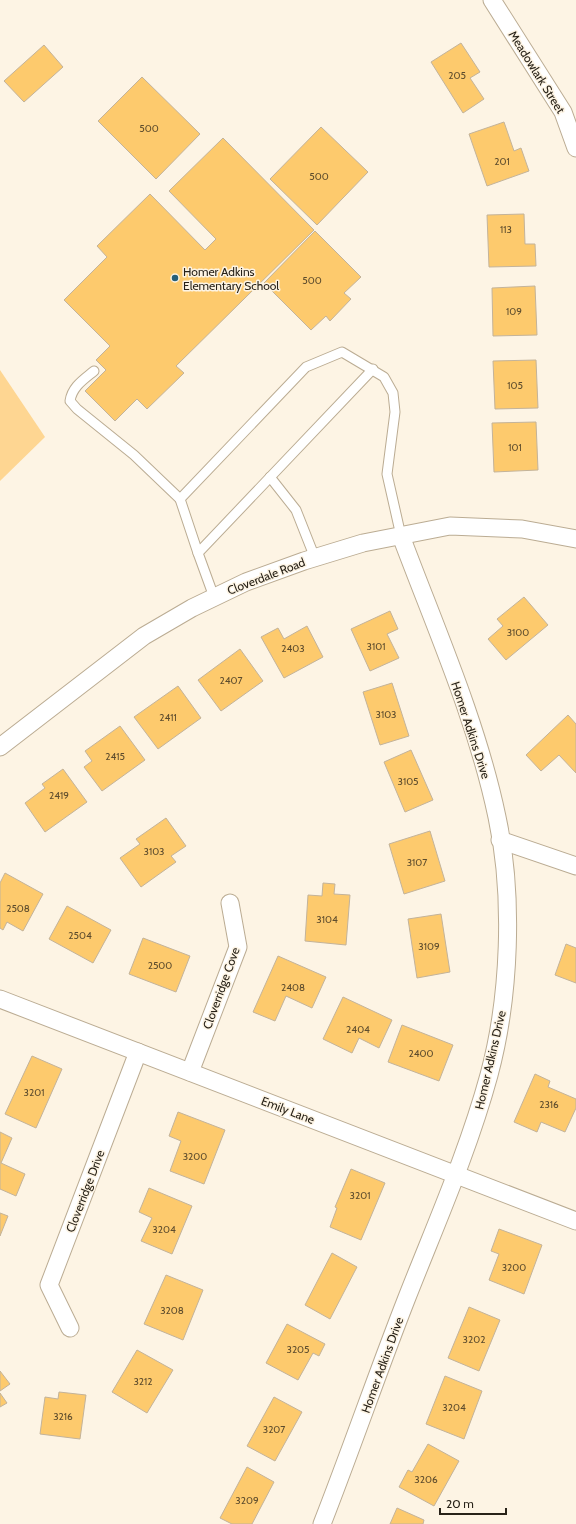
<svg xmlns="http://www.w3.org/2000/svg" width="576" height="1524" viewBox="0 0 576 1524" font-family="Cabin,sans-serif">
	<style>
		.green { fill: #fed692 }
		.building { fill: #fdca6d; stroke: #c3b39a }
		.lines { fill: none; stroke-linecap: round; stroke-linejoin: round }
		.service-casing { stroke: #bbac93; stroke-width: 11 }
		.minor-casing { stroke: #bbac93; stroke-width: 19 }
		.service { stroke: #fff; stroke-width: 9 }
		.minor { stroke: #fff; stroke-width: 17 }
		.poi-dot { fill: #275f79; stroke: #fdf4e4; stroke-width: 1.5 }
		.labels { text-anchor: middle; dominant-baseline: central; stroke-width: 3; stroke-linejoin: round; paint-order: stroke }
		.number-label { font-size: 10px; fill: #5d4c2d }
		.street-label { font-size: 12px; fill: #282218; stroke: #fdf4e4 }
		.poi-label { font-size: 12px; fill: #282218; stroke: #fdf4e4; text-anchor: start }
	</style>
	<rect width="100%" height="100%" fill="#fdf4e4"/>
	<polygon class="green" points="0,370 45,437 0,481"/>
	<g class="building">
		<polygon points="461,43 480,72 470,78 484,99 463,113 431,62"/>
		<polygon points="44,45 63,67 24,102 4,81"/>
		<polygon points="142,77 200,134 156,179 98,121"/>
		<polygon points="504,122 514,151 521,148 529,171 487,186 469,134"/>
		<polygon points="321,127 368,172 317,225 270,179"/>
		<polygon points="223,138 314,230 176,366 184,373 147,409 137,399 115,421 85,391 106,370 96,360 110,346 64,300 107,257 97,246 150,194 205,250 216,239 169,191"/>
		<polygon points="524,214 525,244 535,244 536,266 489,267 487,215"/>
		<polygon points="315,231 361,277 344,293 351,299 330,321 326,316 311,330 264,283"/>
		<polygon points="535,286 537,335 493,336 492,288"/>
		<polygon points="536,360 538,408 495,409 493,361"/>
		<polygon points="536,422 538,470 494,472 492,423"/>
		<polygon points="524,597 548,625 506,660 488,639 503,626 497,619"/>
		<polygon points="390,611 398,629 387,634 399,658 370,671 351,629"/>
		<polygon points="307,626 323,657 284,678 261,637 278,628 284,639"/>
		<polygon points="240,649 263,681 221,711 198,680"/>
		<polygon points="392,683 409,736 380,745 363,692"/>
		<polygon points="178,686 201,718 158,749 134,717"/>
		<polygon points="568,715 576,724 576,773 559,755 541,771 526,755"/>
		<polygon points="120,726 145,760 102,791 84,767 92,761 85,751"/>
		<polygon points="411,750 433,800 405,812 384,762"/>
		<polygon points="63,769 87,802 45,832 25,803 45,788 42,784"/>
		<polygon points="166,818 186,846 171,856 176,862 141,887 120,858 140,844 136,839"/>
		<polygon points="430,831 445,881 404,894 389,844"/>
		<polygon points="5,873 43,894 23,931 7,922 3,930 0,928 0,883"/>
		<polygon points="323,883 335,884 334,894 350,895 346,945 305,941 308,895 322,896"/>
		<polygon points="67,906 111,930 93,963 49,939"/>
		<polygon points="441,914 450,972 417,978 408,919"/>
		<polygon points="143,938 190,956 176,992 129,974"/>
		<polygon points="566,944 576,948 576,983 555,975"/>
		<polygon points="278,956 326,977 312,1008 286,996 275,1021 253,1012"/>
		<polygon points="343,997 392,1020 379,1048 359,1038 352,1053 323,1039"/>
		<polygon points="402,1025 453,1045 439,1081 388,1062"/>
		<polygon points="32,1056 62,1069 36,1128 5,1114"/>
		<polygon points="535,1074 550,1081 548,1087 576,1099 576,1108 565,1132 541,1122 537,1132 514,1122"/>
		<polygon points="178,1112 225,1130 204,1184 170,1171 181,1141 169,1136"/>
		<polygon points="0,1132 12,1138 1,1163 25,1174 16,1196 0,1189"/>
		<polygon points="351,1169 385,1183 361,1240 330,1227 337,1208 335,1207"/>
		<polygon points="149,1188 192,1206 172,1254 141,1241 152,1218 139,1212"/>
		<polygon points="0,1213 8,1216 0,1236"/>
		<polygon points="499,1229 542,1245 524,1294 489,1280 499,1254 491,1251"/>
		<polygon points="332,1253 357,1267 330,1319 305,1305"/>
		<polygon points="166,1275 203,1290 183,1340 144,1324"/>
		<polygon points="469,1307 500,1320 479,1371 448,1358"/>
		<polygon points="287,1324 325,1344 319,1356 313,1353 298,1380 266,1363"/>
		<polygon points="137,1350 173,1370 147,1413 112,1392"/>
		<polygon points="0,1371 10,1384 0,1391"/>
		<polygon points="445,1376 482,1391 464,1439 426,1424"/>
		<polygon points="59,1392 86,1395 80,1439 40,1434 45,1397 58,1399"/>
		<polygon points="0,1393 7,1403 0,1407"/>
		<polygon points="274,1397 302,1412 275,1461 247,1446"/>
		<polygon points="428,1444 459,1461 434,1506 399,1487 408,1470 412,1472"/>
		<polygon points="247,1467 274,1482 252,1524 232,1524 220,1518"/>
		<polygon points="397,1508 424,1520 423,1524 390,1524"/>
	</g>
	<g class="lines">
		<g class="service-casing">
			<g id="service">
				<path d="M94,371C83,380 72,387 70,401L77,409L134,455L180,499"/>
				<polyline points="270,477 296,510 315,558"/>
				<polyline points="198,553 180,499 306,367 342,352 384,377 393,393 395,412 387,474 401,536"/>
				<polyline points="214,597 198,553 373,369"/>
			</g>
		</g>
		<g class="minor-casing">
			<g id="minor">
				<polyline points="492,0 563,112 576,148"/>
				<polyline points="0,747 144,636 192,608 246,582 304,561 363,543 450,526 522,529 576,539"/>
				<polyline points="500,840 576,866"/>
				<polyline points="0,999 576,1221"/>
				<polyline points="190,1072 238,947 230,903"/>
				<polyline points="70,1328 49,1285 138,1052"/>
				<path d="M322,1524C351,1450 377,1374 406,1300C435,1226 468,1152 489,1075C510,997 514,896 497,817C477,721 435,627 401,536"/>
			</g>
		</g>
		<use href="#service" class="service"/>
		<use href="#minor" class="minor"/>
	</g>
	<circle class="poi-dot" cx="175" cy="278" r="4"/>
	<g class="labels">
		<g class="number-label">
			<text x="457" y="75">205</text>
			<text x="149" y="128">500</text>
			<text x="502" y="161">201</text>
			<text x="319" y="176">500</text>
			<text x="506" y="229">113</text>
			<text x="312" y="280">500</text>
			<text x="514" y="311">109</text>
			<text x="515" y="385">105</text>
			<text x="515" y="447">101</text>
			<text x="518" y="632">3100</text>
			<text x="376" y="646">3101</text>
			<text x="293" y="648">2403</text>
			<text x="231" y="680">2407</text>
			<text x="386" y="714">3103</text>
			<text x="168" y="717">2411</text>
			<text x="115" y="756">2415</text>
			<text x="408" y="781">3105</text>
			<text x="59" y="795">2419</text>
			<text x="154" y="851">3103</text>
			<text x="417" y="862">3107</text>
			<text x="18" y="908">2508</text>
			<text x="327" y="919">3104</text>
			<text x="80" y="935">2504</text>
			<text x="429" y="946">3109</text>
			<text x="160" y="965">2500</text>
			<text x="293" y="987">2408</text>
			<text x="358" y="1029">2404</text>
			<text x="421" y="1053">2400</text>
			<text x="34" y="1092">3201</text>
			<text x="549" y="1104">2316</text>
			<text x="195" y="1156">3200</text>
			<text x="360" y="1195">3201</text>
			<text x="164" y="1229">3204</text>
			<text x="514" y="1267">3200</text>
			<text x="172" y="1310">3208</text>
			<text x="474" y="1339">3202</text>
			<text x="298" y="1349">3205</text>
			<text x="143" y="1381">3212</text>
			<text x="454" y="1407">3204</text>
			<text x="63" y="1416">3216</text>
			<text x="274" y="1429">3207</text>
			<text x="426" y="1479">3206</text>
			<text x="247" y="1500">3209</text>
		</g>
		<g class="street-label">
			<text transform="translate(537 72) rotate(58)">Meadowlark Street</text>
			<text transform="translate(266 576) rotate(-21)">Cloverdale Road</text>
			<text transform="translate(471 730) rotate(72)">Homer Adkins Drive</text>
			<text transform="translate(221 988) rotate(-70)">Cloverridge Cove</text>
			<text transform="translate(490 1060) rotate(-77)">Homer Adkins Drive</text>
			<text transform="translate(288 1110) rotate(21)">Emily Lane</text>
			<text transform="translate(85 1191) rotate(-69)">Cloverridge Drive</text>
			<text transform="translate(382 1365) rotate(-70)">Homer Adkins Drive</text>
		</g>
		<g class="poi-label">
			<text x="183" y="271">Homer Adkins<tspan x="183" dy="14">Elementary School</tspan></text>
		</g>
	</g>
	<path d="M440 1508v6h66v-6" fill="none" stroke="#282218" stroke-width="2"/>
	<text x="446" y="1508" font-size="12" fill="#282218" stroke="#fdf4e4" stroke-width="3" paint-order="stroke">20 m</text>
</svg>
